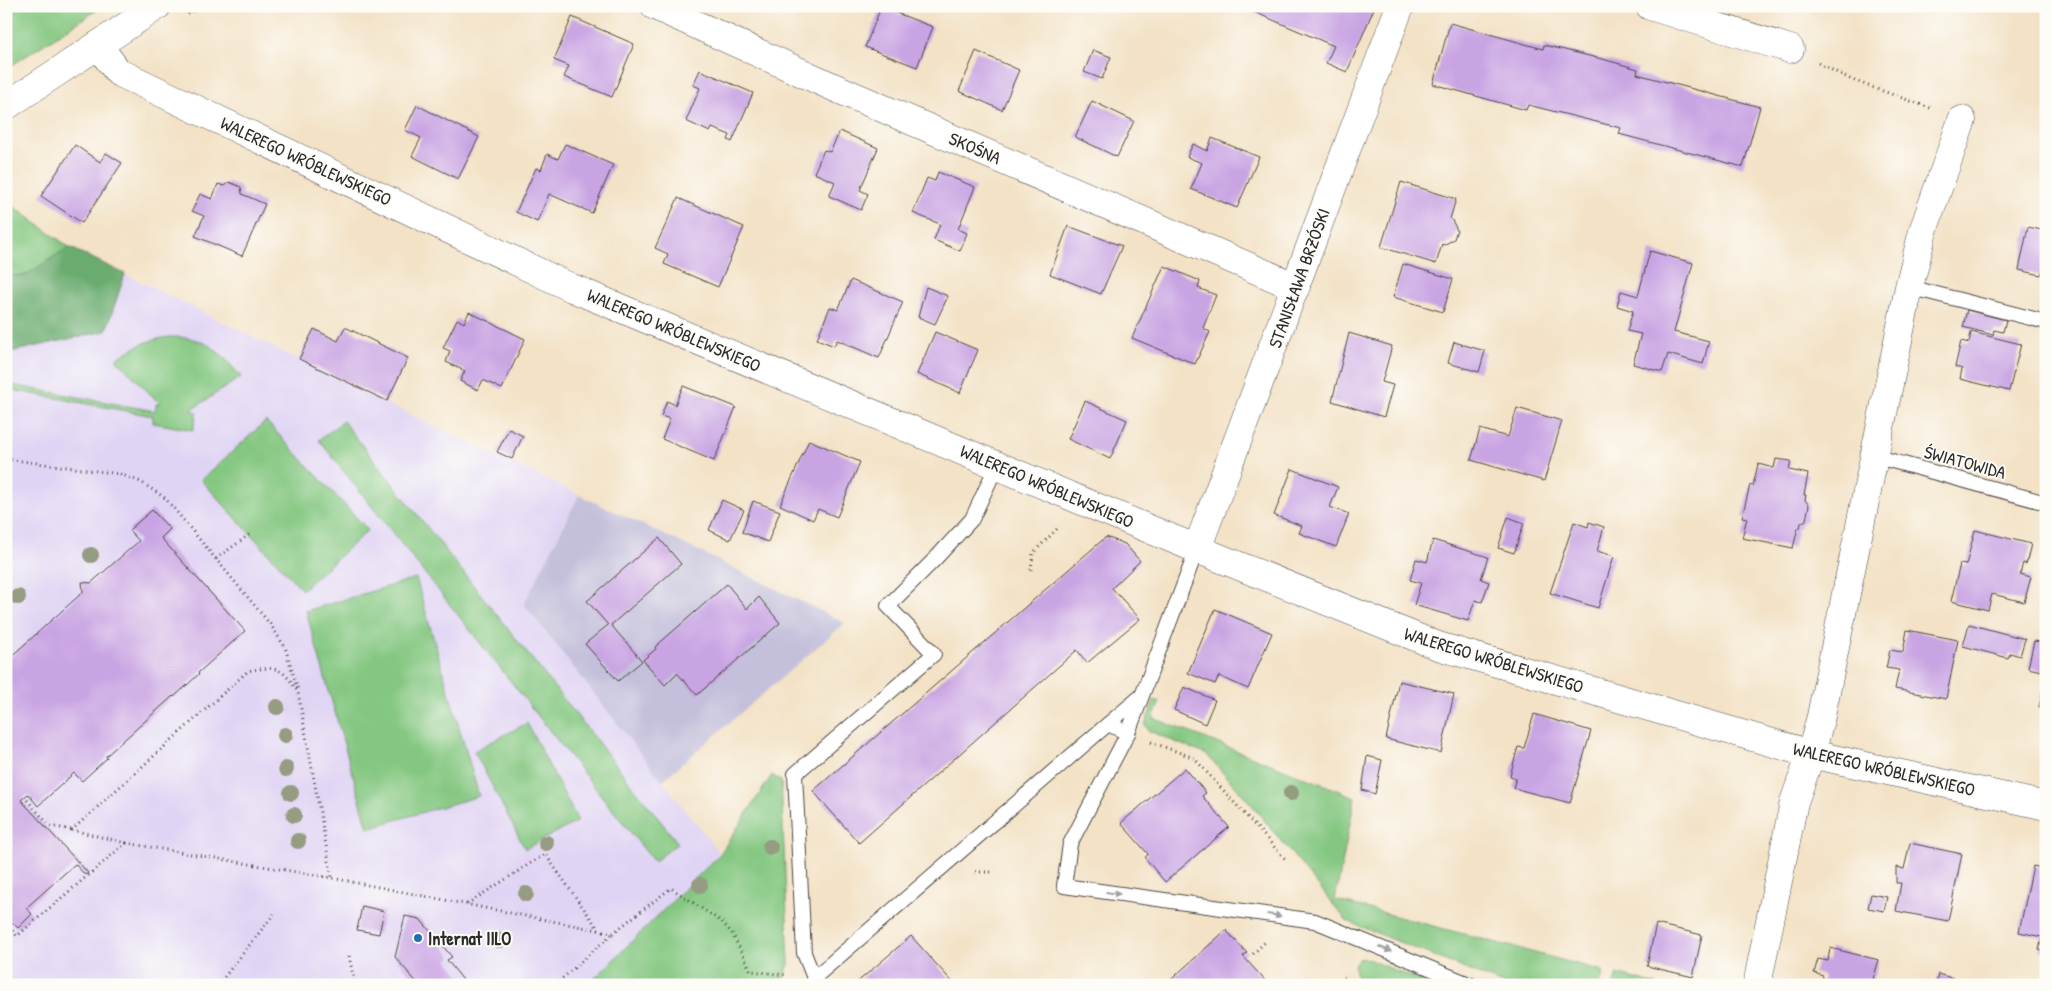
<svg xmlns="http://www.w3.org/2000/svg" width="2052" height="991" viewBox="0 0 2052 991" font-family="'Patrick Hand',sans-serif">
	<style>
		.built { fill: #e0d4f4 }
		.industrial { fill: #c4c0db }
		.green { fill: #84c781; stroke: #587956 }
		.forest { fill: #6bac6f; stroke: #4b6c4d }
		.building { fill: #c9a4e3 }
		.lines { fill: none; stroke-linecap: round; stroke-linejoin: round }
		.service-casing { stroke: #494642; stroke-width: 16 }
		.minor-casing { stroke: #494642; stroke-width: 29 }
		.tertiary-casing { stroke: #494642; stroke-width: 29 }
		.path { stroke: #494642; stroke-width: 3; stroke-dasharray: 1 4; stroke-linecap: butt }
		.service { stroke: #fff; stroke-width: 14 }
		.minor { stroke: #fff; stroke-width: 28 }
		.tertiary { stroke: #fff; stroke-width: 28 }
		.tree { fill: #969c81 }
		.oneway { fill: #a0a0a0 }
		.poi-dot { fill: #1f6fb2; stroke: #fdfcf7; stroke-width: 2 }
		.labels { text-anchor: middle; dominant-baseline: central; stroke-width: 4; stroke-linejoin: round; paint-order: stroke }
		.street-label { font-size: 18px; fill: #2b2b2b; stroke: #fdfcf7 }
		.poi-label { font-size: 18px; font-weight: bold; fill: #2b2b2b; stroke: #fdfcf7; text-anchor: start }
	</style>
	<rect width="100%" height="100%" fill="#fdfcf7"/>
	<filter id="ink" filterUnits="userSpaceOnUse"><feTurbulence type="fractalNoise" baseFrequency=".02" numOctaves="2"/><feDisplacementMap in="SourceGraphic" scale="10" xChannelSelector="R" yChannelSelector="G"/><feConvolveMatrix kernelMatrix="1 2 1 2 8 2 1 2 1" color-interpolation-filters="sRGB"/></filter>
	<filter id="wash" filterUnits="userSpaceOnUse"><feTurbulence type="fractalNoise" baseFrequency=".0096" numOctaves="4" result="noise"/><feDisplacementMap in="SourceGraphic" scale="20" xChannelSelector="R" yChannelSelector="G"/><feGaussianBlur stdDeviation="1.12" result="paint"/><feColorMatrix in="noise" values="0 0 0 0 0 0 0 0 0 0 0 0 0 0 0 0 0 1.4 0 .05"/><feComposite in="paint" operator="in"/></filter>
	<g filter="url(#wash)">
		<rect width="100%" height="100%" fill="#f3e2c6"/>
		<polygon class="built" points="125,274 411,415 579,495 524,604 720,854 588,985 6,985 6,353 106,331"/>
		<polygon class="industrial" points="579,495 682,543 845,623 662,781 524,604"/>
		<g class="green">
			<polygon points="6,6 103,6 6,69"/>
			<polygon points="6,201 69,247 26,275 6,276"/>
			<path d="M169,337C206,336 219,350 241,377L191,410L197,412L193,430L153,423V416L6,389V384L155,411L156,404H160L116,359C135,347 146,340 169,337Z"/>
			<polygon points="266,421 368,530 302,590 201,480"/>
			<polygon points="343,421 678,843 654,862 319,440"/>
			<polygon points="416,578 479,796 368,828 306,611"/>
			<polygon points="1154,700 1160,702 1153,718 1355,797 1335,900 1603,971 1600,985 1505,985 1347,921 1251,804 1207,755 1149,731 1145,725"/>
			<polygon points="527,723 578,821 525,849 474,751"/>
			<polygon points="772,775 781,781 789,964 781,985 588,985 720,854"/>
			<path d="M1362,958L1370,960L1431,985H1361C1356,975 1348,963 1362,958Z"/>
			<polygon points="1617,974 1657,985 1614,985"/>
		</g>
		<polygon class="forest" points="69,247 125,274 106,331 6,353 6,276 26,275"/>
		<g id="blocks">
			<g class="building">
				<polygon points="1248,6 1375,6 1347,72 1326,63 1334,46 1247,9"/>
				<polygon points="881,7 933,27 917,67 865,47"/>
				<polygon points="572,17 634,44 612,97 564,77 569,66 554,60"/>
				<polygon points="1450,23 1543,49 1544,45 1606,60 1638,69 1637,74 1760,107 1743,167 1619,134 1621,128 1528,105 1526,110 1433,84"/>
				<polygon points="1093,50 1111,57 1102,79 1084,72"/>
				<polygon points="976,51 1019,70 1002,110 959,91"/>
				<polygon points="700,70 753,93 732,142 728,140 730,135 712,128 710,132 686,121 700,88 693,85"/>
				<polygon points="1092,101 1134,121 1117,157 1075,137"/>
				<polygon points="417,105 479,137 458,179 412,156 421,138 405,130"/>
				<polygon points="840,131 878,148 860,190 868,194 861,210 829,196 835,182 814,173 824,150 830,152"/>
				<polygon points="1212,138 1259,157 1237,208 1191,189 1202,163 1187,157 1193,144 1207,151"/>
				<polygon points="565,144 613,165 592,213 549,194 537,222 516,212 536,168 541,170 547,154 558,159"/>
				<polygon points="75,145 100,162 106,153 122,163 82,223 41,196"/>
				<polygon points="938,172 975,187 958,229 967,233 960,251 934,240 940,224 913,213 927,178 935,181"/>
				<polygon points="229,182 241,187 242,194 265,204 242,256 195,236 204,216 192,211 200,194 212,199 218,184 224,186"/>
				<polygon points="1401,182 1456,199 1450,219 1452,220 1457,230 1454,239 1444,245 1442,244 1436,264 1381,247"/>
				<polygon points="678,198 744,227 718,287 664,264 668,254 655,248"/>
				<polygon points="1068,226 1122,246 1101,294 1050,274"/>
				<polygon points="2028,227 2046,231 2046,269 2043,269 2041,275 2019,270"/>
				<polygon points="1650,251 1693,263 1674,332 1709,341 1703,364 1668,354 1662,372 1633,364 1641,334 1627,331 1633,311 1617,306 1621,291 1638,296"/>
				<polygon points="1403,264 1453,279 1443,312 1393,297"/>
				<polygon points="1164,266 1200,281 1198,288 1216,295 1203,328 1210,332 1195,364 1132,338"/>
				<polygon points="851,280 903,302 879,358 837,340 834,346 817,339 830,307 838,310"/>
				<polygon points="926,287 948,296 935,324 918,317"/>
				<polygon points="1967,310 2006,320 2003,332 1994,330 1993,335 1963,327"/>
				<polygon points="469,312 525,339 502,389 483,380 478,390 460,381 465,371 446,362 450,351 443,348 457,319 464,323"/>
				<polygon points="345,327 408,358 387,401 299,359 314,329 338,341"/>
				<polygon points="935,332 978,350 960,393 917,374"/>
				<polygon points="1971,332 2021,344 2009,391 1960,379 1962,369 1955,367 1961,341 1969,343"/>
				<polygon points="1349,333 1392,346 1382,382 1393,385 1384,417 1332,401"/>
				<polygon points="1454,342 1485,351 1479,372 1448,363"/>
				<polygon points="683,386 736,407 714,461 662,439 670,419 661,416 667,401 675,405"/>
				<polygon points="1085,401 1127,420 1110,459 1068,439"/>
				<polygon points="1517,408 1562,421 1544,481 1471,460 1480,429 1508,437"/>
				<polygon points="509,429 523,436 512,459 497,452"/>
				<polygon points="809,440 860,462 837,517 818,509 813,520 780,505"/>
				<polygon points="1776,459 1791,461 1789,470 1808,474 1804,495 1806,495 1805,500 1809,505 1806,520 1801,523 1800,528 1798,528 1793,548 1742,538 1747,518 1742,517 1750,485 1753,486 1758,464 1774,468"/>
				<polygon points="1292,469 1338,487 1330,507 1349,514 1336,547 1299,533 1302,526 1274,515"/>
				<polygon points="722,500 744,510 730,540 709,530"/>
				<polygon points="753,501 780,511 768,542 742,532"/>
				<polygon points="152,510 170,529 161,538 245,631 198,673 199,674 174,697 173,696 106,756 107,758 82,781 74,773 38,806 28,794 21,800 88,873 85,875 75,864 26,908 32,914 18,928 6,916 6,912 11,907 6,902 6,661 83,592 82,582 91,583 139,541 129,530"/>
				<polygon points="1508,517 1524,523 1514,553 1498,548"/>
				<polygon points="1574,522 1588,527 1589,522 1604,527 1597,551 1614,556 1598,608 1550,593"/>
				<polygon points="1975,530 2031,544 2026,564 2023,563 2020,574 2031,577 2024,602 1992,594 1988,610 1951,601 1960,564 1966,565"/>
				<polygon points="1106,537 1125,544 1140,561 1112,588 1140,619 1087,663 1077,650 859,843 813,791"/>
				<polygon points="659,538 681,564 611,625 642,661 618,681 585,644 608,625 587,601"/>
				<polygon points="1433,540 1488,557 1481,579 1489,582 1482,602 1475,600 1468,621 1414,605 1421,583 1410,580 1416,559 1427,562"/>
				<polygon points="727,584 747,609 759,597 780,623 697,695 677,673 665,685 643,660 656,649 655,647"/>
				<polygon points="1215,609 1272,633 1248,689 1219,676 1215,684 1188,673"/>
				<polygon points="1969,624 2025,639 2020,656 2010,653 2008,658 1963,646"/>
				<polygon points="1907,630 1958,640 1946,699 1895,689 1899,670 1886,668 1890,650 1903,652"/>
				<polygon points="2034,641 2046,643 2046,672 2028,668"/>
				<polygon points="2045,679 2046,679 2046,708 2039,707"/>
				<polygon points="1399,681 1454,694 1441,753 1386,739"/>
				<polygon points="1184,687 1215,700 1205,724 1174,710"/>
				<polygon points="1534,714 1591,731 1570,803 1513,788 1516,778 1510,776 1518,747 1524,748"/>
				<polygon points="1367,756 1382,760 1375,794 1362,790"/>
				<polygon points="1185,768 1206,793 1202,796 1229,827 1165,882 1145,858 1148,854 1121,823"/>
				<polygon points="1910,843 1962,854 1948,921 1896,911 1901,883 1896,883 1896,867 1904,869"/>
				<polygon points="2033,866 2046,869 2046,952 2039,950 2042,937 2019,932"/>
				<polygon points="1871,894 1887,897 1884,911 1868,908"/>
				<polygon points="362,906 384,911 379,934 357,930"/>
				<polygon points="405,916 420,919 452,957 447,960 467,985 419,985 395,957"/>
				<polygon points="1656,924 1702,935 1693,977 1647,966"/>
				<polygon points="1226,930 1247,953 1243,956 1269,985 1165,985"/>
				<polygon points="911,936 955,985 854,985"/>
				<polygon points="1830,948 1879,960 1873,979 1876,980 1874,985 1821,985 1823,976 1814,973 1818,959 1828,961"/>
				<polygon points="1938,974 1955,979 1954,985 1936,985"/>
			</g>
		</g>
	</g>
	<g filter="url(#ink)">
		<use href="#blocks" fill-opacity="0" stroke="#494642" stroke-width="1"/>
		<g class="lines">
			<g class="service-casing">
				<g id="service">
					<polyline points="1909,287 2046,322"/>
					<polyline points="1874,456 2046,503"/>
					<polyline points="997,465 972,519 935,559 888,606 934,654 795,774 804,953 814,978 1108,724 1128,733"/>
					<polyline points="1197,549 1128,733 1070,844 1064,886 1315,921 1471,985"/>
					<polyline points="1108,724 1140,697"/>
				</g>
			</g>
			<g class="minor-casing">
				<g id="minor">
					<polyline points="655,6 831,86 1296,287"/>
					<polyline points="1650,6 1790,49"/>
					<polyline points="98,45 118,72 572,288 1197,549 1438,646 1811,754 2046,806"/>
					<polyline points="1197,549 1400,6"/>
					<polyline points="1757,985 1794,802 1811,754 1821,716 1909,287 1923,231 1962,120"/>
				</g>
			</g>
			<g class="tertiary-casing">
				<polyline id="tertiary" points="6,106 157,6"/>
			</g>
			<g class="path">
				<polyline points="188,14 200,6"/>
				<polyline points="1818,63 1852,80 1933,109"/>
				<polyline points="6,459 120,474 141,482 165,498 270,624 285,647 298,690"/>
				<polyline points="216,559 250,534"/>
				<polyline points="1031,570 1033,553 1059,527"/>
				<polyline points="1151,742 1194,758 1287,861"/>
				<polyline points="27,800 50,826 72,830"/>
				<polyline points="126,843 332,878 613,933 671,888 722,922 732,933 751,971 786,975"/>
				<polyline points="975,872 995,872"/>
				<polyline points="467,904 545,854 599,930"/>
				<path d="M6,923L17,936L126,843L72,830L248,671C277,665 283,668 298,692L332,878"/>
				<polyline points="1253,954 1267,940"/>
				<polyline points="349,956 355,985"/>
				<polyline points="218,985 274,914"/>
				<polyline points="555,985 613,933"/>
				<polyline points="1337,985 1348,975"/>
			</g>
			<use href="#service" class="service"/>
			<use href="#minor" class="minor"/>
			<use href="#tertiary" class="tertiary"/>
		</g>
		<g class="tree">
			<circle cx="91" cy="555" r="8"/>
			<circle cx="18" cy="597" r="8"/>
			<circle cx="277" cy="707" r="8"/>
			<circle cx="285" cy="735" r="8"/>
			<circle cx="286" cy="769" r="8"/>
			<circle cx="291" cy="793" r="8"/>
			<circle cx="1291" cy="793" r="8"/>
			<circle cx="294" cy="815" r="8"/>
			<circle cx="298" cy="841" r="8"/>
			<circle cx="546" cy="843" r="8"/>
			<circle cx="770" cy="847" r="8"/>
			<circle cx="700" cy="885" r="8"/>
			<circle cx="526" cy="894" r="8"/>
			<circle cx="499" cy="940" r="8"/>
		</g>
		<defs><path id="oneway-solid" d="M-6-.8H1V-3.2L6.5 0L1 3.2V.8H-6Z" transform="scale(1.25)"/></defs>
		<g class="oneway">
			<use href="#oneway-solid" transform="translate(1113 893) rotate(8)"/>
			<use href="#oneway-solid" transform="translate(1274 915) rotate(8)"/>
			<use href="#oneway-solid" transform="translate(1385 949) rotate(23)"/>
		</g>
	</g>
	<circle class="poi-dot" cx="418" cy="938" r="5"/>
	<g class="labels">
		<g class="street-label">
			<text transform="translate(975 148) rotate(23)">SKOŚNA</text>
			<text transform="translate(306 161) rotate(25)">WALEREGO WRÓBLEWSKIEGO</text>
			<text transform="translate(1299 278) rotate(-70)">STANISŁAWA BRZÓSKI</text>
			<text transform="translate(674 330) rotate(23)">WALEREGO WRÓBLEWSKIEGO</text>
			<text transform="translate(1965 462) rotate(15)">ŚWIATOWIDA</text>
			<text transform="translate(1047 486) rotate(23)">WALEREGO WRÓBLEWSKIEGO</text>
			<text transform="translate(1494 660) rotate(17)">WALEREGO WRÓBLEWSKIEGO</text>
			<text transform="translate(1884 769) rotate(13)">WALEREGO WRÓBLEWSKIEGO</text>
		</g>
		<g class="poi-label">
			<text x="428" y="938">Internat IILO</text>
		</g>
	</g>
	<rect width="2052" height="991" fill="none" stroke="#fdfcf7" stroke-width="25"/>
</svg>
